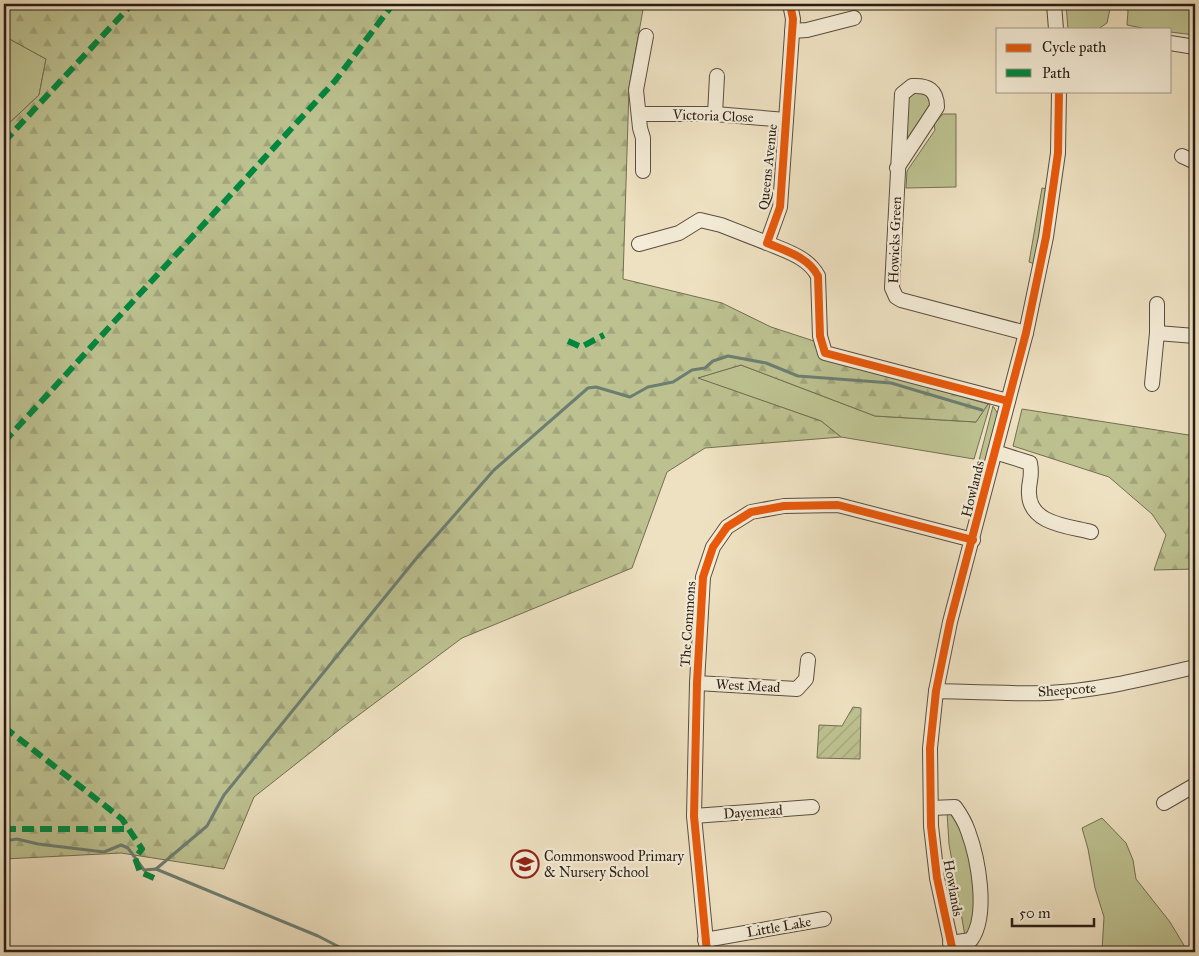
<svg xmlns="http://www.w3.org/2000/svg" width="1199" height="956" viewBox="0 0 1199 956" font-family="'IM FELL Great Primer',serif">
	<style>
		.grass { fill: #bdc190; stroke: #726f53 }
		.forest { fill: url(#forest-firs); stroke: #726f53 }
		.garden { fill: url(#garden-furrows); stroke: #726f53 }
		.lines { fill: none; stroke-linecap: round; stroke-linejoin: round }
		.stream { stroke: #6c7e72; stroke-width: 3 }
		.minor-casing { stroke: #5a4e41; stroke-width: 16 }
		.minor { stroke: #f4ecd7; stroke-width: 14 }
		.quiet { stroke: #00873e; stroke-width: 6; stroke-dasharray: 12 6; stroke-linecap: butt }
		.cycleway-casing { stroke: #f4ecd7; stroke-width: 11 }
		.cycleway { stroke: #e8590c; stroke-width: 8 }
		.labels { text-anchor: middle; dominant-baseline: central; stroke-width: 4.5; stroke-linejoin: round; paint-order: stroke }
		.street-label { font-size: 14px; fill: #281d16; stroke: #f4ecd7 }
		.poi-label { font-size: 14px; fill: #281d16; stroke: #f4ecd7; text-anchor: start }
	</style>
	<defs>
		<pattern id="forest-firs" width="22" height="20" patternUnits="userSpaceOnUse" patternTransform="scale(1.25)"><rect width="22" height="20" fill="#bdc190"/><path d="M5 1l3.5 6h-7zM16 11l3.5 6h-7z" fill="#a2a57b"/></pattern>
		<pattern id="garden-furrows" width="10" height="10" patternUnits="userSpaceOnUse" patternTransform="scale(1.25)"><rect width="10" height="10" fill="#bdc190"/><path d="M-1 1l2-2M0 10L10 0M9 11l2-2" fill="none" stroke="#a2a57b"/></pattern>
	</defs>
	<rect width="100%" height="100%" fill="#eee1c1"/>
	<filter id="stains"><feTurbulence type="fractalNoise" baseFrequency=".004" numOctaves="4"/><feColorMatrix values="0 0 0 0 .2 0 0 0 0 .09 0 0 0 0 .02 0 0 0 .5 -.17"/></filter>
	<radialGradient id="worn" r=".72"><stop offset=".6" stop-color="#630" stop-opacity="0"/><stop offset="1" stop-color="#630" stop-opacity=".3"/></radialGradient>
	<g class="grass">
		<polygon points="1066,4 1111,4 1107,23 1098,29 1068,29"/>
		<polygon points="1125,4 1195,4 1195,35 1170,32 1170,29 1147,29 1127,25 1128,11"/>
		<polygon points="4,36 46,59 39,95 4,128"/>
		<polygon points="917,91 927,95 931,105 904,148 906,97"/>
		<polygon points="943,114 956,114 956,187 906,188 907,171 935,130 934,124"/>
		<polygon points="1042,188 1048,189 1035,264 1029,262"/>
		<polygon points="741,365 875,416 976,422 988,404 990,405 974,459 841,437 821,421 697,378"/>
		<polygon points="993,406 998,414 975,497 970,495"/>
		<path d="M947,812H954C973,849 981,894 969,934L965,936L949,844Z"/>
		<polygon points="1102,818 1126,843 1133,860 1136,879 1170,922 1188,952 1102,951 1104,917 1095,888 1088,849 1082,828"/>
	</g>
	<g class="forest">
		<polygon points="4,4 644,4 629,88 623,279 722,303 771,327 817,342 823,357 988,404 976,422 875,416 741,365 698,378 821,421 841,437 705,448 667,472 632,568 462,638 344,726 254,797 224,869 121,853 4,859 4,128 39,95 46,59 4,36"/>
		<polygon points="1022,409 1195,436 1195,569 1154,570 1166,535 1152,514 1109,477 1013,446"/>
	</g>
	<polygon class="garden" points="853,707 861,708 860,759 817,758 819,725 842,726"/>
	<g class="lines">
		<g class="stream">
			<polyline points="4,841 17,839 38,844 104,852 121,845 128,848 144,870 156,869 318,936 349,952"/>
			<polyline points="156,869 207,826 224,795 415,560 494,470 588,388 596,387 630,397 648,387 673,382 692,370 705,368 713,361 728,356 766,363 798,376 891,383 982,410"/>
		</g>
		<g class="minor-casing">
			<g id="minor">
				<path d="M790,4L793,19L780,207L767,243C786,251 808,257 818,276L820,336L825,353L1008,401"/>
				<polyline points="1054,4 1056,29"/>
				<polyline points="792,31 807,30 854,18"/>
				<polyline points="1170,43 1195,47"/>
				<polyline points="640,114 715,114 786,120"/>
				<polyline points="715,114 717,76"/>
				<polyline points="1182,156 1195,162"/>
				<path d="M897,168L937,107C937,90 928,85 912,86L902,94L892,288L896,297L901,300L1026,333"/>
				<polyline points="643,171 643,138 640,128 636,90 646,36"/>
				<polyline points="639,244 679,233 700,220 721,225 767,243"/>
				<polyline points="1157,333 1195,336"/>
				<polyline points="1152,384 1157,333 1157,304"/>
				<path d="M995,452L1030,463C1033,478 1028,482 1029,494C1030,524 1068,526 1091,532"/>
				<polyline points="697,683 797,689 806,679 808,660"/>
				<path d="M936,691C973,692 1011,694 1048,693C1098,691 1146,678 1195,667"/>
				<polyline points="1164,803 1195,785"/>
				<path d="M931,808L955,807C960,814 965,822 968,831C978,858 989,915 971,940L950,943"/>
				<polyline points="694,816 812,807"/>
				<polyline points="705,940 824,919"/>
				<polyline points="707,952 694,816 697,683 703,577 713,547 727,527 751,512 784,506 838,505 973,540"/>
				<polyline points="953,952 937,878 931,826 930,748 936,691 950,622 1026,333 1046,237 1058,153 1059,91"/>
			</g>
		</g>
		<use href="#minor" class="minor"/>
		<g class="quiet">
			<polyline points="4,142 132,4"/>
			<polyline points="568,341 581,347 604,335"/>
			<polyline points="4,442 335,81 393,4"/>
			<polyline points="4,727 122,819 142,849 135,858 140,872 154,878"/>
			<polyline points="4,829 129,829"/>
		</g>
		<g class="cycleway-casing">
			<g id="cycleway">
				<path d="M790,4L793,19L780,207L767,243C786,251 808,257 818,276L820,336L825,353L1008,401"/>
				<polyline points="707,952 694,816 697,683 703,577 713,547 727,527 751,512 784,506 838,505 973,540"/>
				<polyline points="953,952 937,878 931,826 930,748 936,691 950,622 1026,333 1046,237 1058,153 1059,91"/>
			</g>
		</g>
		<use href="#cycleway" class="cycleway"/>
	</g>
	<defs>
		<g id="school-ring" transform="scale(1.4375)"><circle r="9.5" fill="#f4ecd7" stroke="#8f2418" stroke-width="1.5"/><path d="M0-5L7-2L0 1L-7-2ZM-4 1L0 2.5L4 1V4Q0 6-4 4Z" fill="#8f2418"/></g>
	</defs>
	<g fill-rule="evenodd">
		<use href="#school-ring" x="525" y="864"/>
	</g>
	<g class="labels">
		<g class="street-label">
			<text transform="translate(713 116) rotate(2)">Victoria Close</text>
			<text transform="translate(768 167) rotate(-84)">Queens Avenue</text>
			<text transform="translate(895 240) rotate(-88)">Howicks Green</text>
			<text transform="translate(973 489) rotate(-76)">Howlands</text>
			<text transform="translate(688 624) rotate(-86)">The Commons</text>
			<text transform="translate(748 686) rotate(3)">West Mead</text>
			<text transform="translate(1067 690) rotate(-4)">Sheepcote</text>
			<text transform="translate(753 812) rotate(-4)">Dayemead</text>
			<text transform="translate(953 888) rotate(80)">Howlands</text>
			<text transform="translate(779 927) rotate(-10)">Little Lake</text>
		</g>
		<g class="poi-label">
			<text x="544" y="856">Commonswood Primary<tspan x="544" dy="16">&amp; Nursery School</tspan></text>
		</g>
	</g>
	<rect width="1199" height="956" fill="none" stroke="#eee1c1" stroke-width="20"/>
	<rect x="5" y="5" width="1189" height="946" fill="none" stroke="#281d16" stroke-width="2.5"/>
	<rect x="10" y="10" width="1179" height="936" fill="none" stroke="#281d16"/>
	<rect x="996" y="28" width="175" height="65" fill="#f4ecd7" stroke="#a2998a"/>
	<rect x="1006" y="44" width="25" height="8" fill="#e8590c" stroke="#a2998a"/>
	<text x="1042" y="52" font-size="15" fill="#281d16">Cycle path</text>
	<rect x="1006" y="69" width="25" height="8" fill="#00873e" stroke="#a2998a"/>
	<text x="1042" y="78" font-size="15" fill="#281d16">Path</text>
	<path d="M1012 918v8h82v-8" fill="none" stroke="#281d16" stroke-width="2.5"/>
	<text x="1019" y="918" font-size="15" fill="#281d16" stroke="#f4ecd7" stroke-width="4" paint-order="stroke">50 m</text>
	<rect width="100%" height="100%" filter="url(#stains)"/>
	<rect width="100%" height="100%" fill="url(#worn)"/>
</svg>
